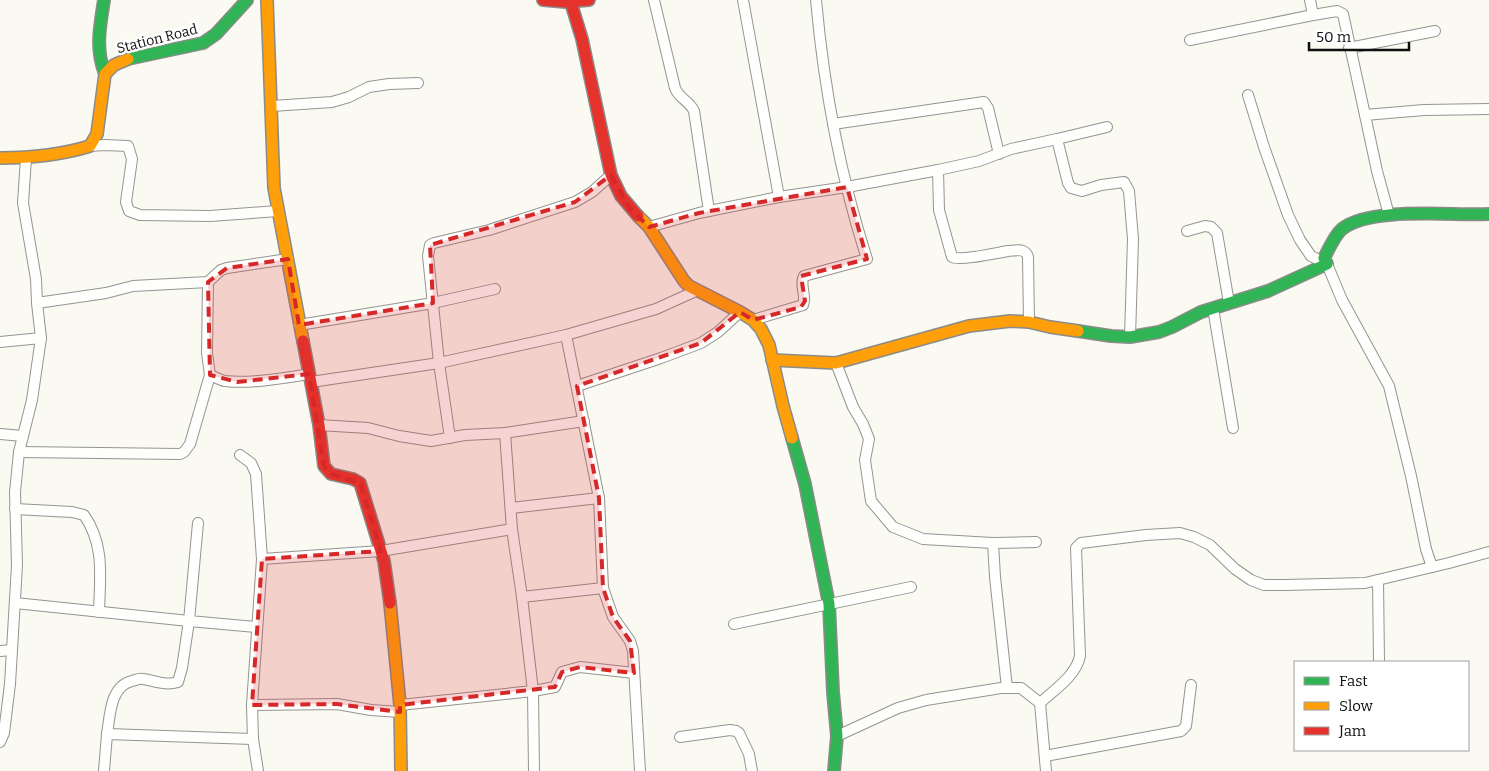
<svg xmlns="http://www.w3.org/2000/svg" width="1489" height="771" viewBox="0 0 1489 771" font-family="Bitter,serif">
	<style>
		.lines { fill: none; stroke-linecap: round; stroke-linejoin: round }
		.street-casing { stroke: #949491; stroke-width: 12 }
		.fast-casing { stroke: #8b8b88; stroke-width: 14 }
		.slow-casing { stroke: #8b8b88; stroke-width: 14 }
		.jam-casing { stroke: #8b8b88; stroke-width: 14 }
		.street { stroke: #fefefd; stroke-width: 10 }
		.fast { stroke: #30b455; stroke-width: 11 }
		.slow { stroke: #ff9f0a; stroke-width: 11 }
		.jam { stroke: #e5322d; stroke-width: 11 }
		.marked { fill: #d62828; fill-opacity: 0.2; stroke: #d62828; stroke-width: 4; stroke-dasharray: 10 6; stroke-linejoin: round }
		.labels { text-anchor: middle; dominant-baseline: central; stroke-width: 5; stroke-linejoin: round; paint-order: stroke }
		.street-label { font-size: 14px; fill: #0e0e0e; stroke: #fff }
	</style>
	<rect width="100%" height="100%" fill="#fafaf3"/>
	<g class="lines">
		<g class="street-casing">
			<g id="street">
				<path d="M654,0L675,88C679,99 689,100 694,111L709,211"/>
				<polyline points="1313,15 1337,11 1343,14 1365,115"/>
				<polyline points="1190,40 1313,15 1310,0"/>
				<polyline points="1349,48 1435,31"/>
				<polyline points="1248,95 1264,147 1288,215 1300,240 1311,256 1327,264 1342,300 1389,386 1411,476 1426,549 1432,567"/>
				<polyline points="272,106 332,102 349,97 369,87 389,84 418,83"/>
				<polyline points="833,124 984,102 988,108 999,154"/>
				<polyline points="1057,139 1107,127"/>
				<polyline points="90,146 105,145 128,146 132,159 126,202 129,211 140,215 210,216 278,211"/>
				<polyline points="938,170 979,161 1011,149 1057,139 1068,183 1071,188 1082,191 1101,185 1124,182 1129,191 1133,239 1130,337"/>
				<path d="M779,197L847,187L938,170L939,210L952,257C960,261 996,253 1008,251C1012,251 1019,249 1023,251C1027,253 1027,254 1028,257L1029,322"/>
				<polyline points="1389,215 1377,171 1365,115 1424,110 1489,109"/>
				<polyline points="649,227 699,213 779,197 743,0"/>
				<polyline points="1187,231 1205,226 1211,227 1217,233 1229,303"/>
				<path d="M208,282L207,353L210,375C215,377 220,380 225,381C250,384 284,378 309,374"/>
				<polyline points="37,303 106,293 133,286 208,282 221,270 227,268 288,259"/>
				<polyline points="1213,308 1233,428"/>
				<path d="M753,320L803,305C807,296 799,285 804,276L867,259C840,175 824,88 816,0"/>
				<polyline points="299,325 433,303 495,289"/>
				<polyline points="566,335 599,498 603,588 613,617 630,641 633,651 640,771"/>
				<polyline points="0,342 41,338"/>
				<polyline points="836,363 853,407 863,424 869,439 865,460 871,501 893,527 923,539 993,543 995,577 1007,688"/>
				<polyline points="311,382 439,363 566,335 656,309 698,290"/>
				<polyline points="577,386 661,358 701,343 718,332 740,312"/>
				<polyline points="319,425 368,428 399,436 431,441 465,435 505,433 584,421"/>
				<polyline points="505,433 512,529 522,597 533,691 534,771"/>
				<polyline points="0,434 23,436"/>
				<polyline points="450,438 439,363 428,256 430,245 434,243 489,230 575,202 592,192 611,175"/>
				<polyline points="19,452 180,454 184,452 190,444 210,375"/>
				<polyline points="240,455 251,463 256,474 262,559"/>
				<polyline points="511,508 599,498"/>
				<path d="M15,509L72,512L84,515C105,545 100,577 99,612"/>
				<polyline points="198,523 189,621 256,627"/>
				<polyline points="993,543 1036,542"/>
				<polyline points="1378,580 1379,662"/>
				<polyline points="522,597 603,588"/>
				<path d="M15,603L189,621L182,668L178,682C165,686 156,681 143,679C139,678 136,680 132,681C110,686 110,716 107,734"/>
				<polyline points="734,624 911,587"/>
				<polyline points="0,651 12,650"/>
				<path d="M1040,703C1054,690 1076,676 1080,656L1076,548L1081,543L1146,535L1180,533L1194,537L1210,545L1235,569L1251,580L1264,585H1285L1365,583L1449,563L1489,552"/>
				<polyline points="252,705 337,704 371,710 400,712"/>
				<polyline points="400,705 533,691 555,687 562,672 580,667 634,673"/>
				<polyline points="837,736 898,708 926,700 1001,688 1021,688 1040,703 1046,771"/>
				<polyline points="680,737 730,730 736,731 739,733 749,754 752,771"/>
				<polyline points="0,742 4,733 10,684 17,565 15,492 19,452 32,400 41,338 37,303 36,279 23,203 26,158"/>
				<polyline points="1045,756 1181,731 1186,726 1191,685"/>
				<polyline points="104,771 107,734 253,739"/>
				<polyline points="258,771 253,739 252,705 262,559 381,551 512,529"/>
			</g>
		</g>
		<g class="fast-casing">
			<g id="fast">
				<path d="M104,0C100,26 95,49 105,74"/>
				<polyline points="128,59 203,43 216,34 247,0"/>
				<path d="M1078,331L1111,336L1130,337L1159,332L1172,327L1201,312L1268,291L1327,264L1324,258C1329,249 1334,236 1342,229C1371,206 1453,216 1489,214"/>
				<polyline points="792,438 805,484 829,604 833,692 837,736 834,771"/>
			</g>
		</g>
		<g class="slow-casing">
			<g id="slow">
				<polyline points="267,0 274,188 303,341"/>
				<path d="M0,158C30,158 61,155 90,146L97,134L105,74L114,65L128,59"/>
				<polyline points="638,216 649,227 684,281 689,286 740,312 753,320 761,329 769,345 783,406 792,438"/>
				<polyline points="772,360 836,363 969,326 1010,321 1029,322 1050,327 1078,331"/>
				<polyline points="390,603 400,705 401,771"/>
			</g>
		</g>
		<g class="jam-casing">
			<g id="jam">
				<polyline points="543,0 566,2 589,0"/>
				<polyline points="571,3 582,39 611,175 621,196 638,216"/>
				<polyline points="303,341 319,425 324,466 331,474 353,479 360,483 384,561 390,603"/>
			</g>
		</g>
		<use href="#street" class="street"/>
		<use href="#fast" class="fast"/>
		<use href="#slow" class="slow"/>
		<use href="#jam" class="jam"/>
	</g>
	<path class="marked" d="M611,175L629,207L649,227L699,213L847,187L867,259L801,276L805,301L801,307L753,320L740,312L701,343L577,386L599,498L603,588L613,617L630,641L634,673L580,667L562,672L555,687L400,705V712L337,704L252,705L262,559L381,551L360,483L331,474L324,466L309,374L237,382L210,375L208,282L227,268L288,259L299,325L433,303L430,245L575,202Z"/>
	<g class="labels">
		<g class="street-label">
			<text transform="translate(157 39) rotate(-14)">Station Road</text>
		</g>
	</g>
	<rect x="1294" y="661" width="175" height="90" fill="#ffffff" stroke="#9f9f9f"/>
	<rect x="1304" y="677" width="25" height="8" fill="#30b455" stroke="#9f9f9f"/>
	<text x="1339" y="686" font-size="15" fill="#0e0e0e">Fast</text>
	<rect x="1304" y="702" width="25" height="8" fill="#ff9f0a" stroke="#9f9f9f"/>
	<text x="1339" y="711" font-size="15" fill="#0e0e0e">Slow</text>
	<rect x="1304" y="727" width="25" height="8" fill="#e5322d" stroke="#9f9f9f"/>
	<text x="1339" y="736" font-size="15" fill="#0e0e0e">Jam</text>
	<path d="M1309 42v8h100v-8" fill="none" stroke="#0e0e0e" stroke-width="2.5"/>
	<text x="1316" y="42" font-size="15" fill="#0e0e0e" stroke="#ffffff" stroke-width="4" paint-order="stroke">50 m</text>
</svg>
